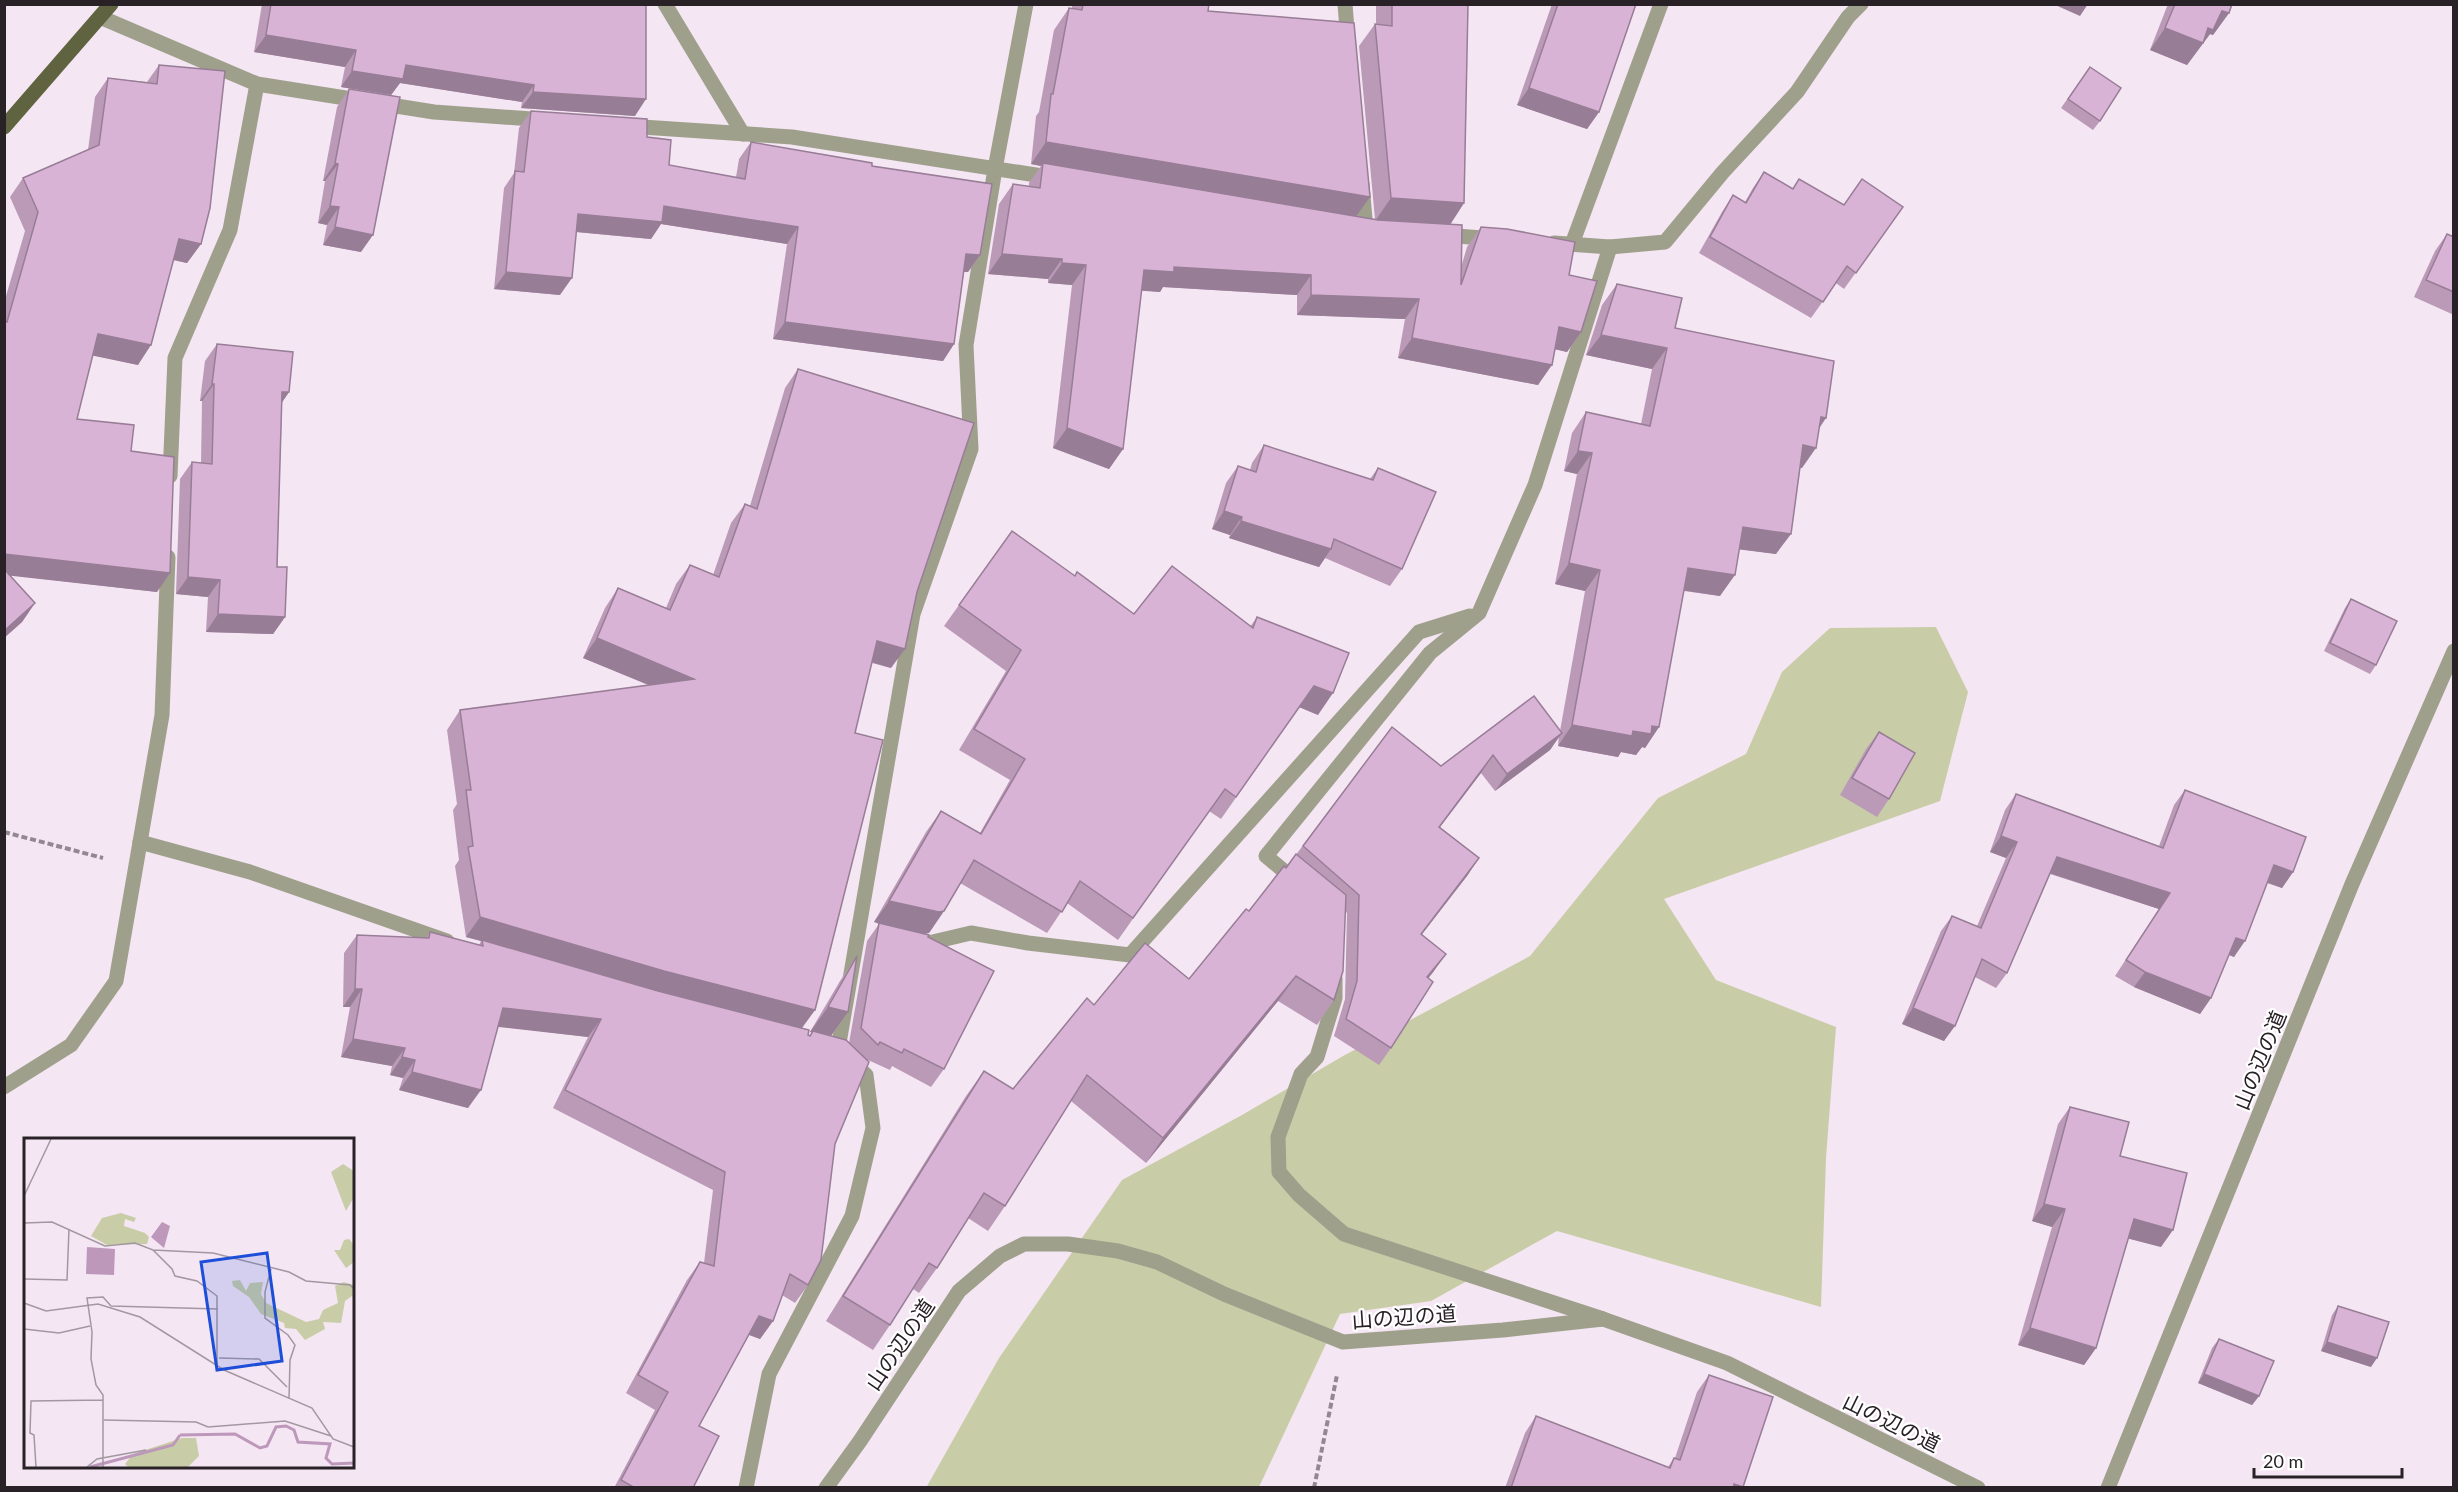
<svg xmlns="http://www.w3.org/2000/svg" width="2458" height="1492" viewBox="0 0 2458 1492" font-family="Lato,'Noto Sans JP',sans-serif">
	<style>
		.green { fill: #c8cda7 }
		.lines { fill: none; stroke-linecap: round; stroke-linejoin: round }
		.path { stroke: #938891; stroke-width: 4; stroke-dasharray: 6 3; stroke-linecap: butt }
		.service { stroke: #9ea08c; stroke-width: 15 }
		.minor { stroke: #9ea08c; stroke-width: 15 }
		.primary { stroke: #5f633f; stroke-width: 15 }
		.wall { fill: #bb9ab8 }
		.shaded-wall { fill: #987d96 }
		.building { fill: #d9b3d6; stroke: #987d96; stroke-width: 1.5 }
		.labels { text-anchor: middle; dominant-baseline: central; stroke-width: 4.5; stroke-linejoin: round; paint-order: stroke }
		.street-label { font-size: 21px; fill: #282227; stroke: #fff }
		.inset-river { fill: none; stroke: #bd98ba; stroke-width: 3 }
		.inset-road { fill: none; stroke: #a398a1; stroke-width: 1.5 }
		.view { fill: #1d4ed8; fill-opacity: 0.15; stroke: #1d4ed8; stroke-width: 3 }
		.inset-edge { fill: none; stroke: #282227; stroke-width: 3 }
	</style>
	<rect width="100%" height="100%" fill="#f5e6f3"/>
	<polygon class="green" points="1936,627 1968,692 1940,801 1664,899 1716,980 1836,1027 1826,1158 1821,1307 1557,1231 1431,1301 1340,1314 1259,1487 926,1488 999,1358 1122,1180 1242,1115 1343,1056 1530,956 1658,798 1746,754 1782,672 1830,628"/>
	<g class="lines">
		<g class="path">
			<polyline points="4,832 103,858"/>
			<polyline points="1314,1488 1337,1375"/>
		</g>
		<g class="service">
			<polyline points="665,4 743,134"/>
			<polyline points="1572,244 1661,4"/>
			<polyline points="140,842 250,872 447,941"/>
			<polyline points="1296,881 1266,856 1430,653 1479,613 1535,485 1610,247"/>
			<polyline points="918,942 924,944 971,933 1028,943 1130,955 1419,632 1470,616"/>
			<polyline points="1335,978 1335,998 1317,1057 1301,1074 1278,1137 1279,1172 1299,1195 1344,1234 1603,1319"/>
			<polyline points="838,1049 913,614 971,449 966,345 995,169 1026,4"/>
			<polyline points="746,1488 769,1374 852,1216 873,1128 866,1075 851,1061"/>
		</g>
		<g class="minor">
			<polyline points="1345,4 1348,42"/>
			<polyline points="100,17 257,84 434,112 546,120"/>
			<polyline points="627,126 792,137 1055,178"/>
			<polyline points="1362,185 1366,230"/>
			<polyline points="1444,235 1495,239"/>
			<polyline points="1554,243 1610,247 1665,242 1723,172 1797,92 1848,17 1861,4"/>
			<polyline points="170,476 175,358 230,230 257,84"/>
			<polyline points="4,1087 71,1045 116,981 162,715 168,557"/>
			<polyline points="826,1488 860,1441 959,1291 1000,1256 1024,1244 1068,1244 1118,1251 1157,1262 1224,1294 1343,1342 1503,1330 1603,1319 1727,1363 1978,1488"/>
			<polyline points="2108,1488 2352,884 2454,651"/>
		</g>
		<polyline class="primary" points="4,127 111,4"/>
	</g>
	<g class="wall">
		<polygon points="262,4 646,4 635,116 521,108 522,102 400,83 391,95 341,87 345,67 254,52"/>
		<polygon points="1072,4 1209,4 1208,11 1357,216 1375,219 1359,46 1375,24 1376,24 1376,4 1468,4 1464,203 1450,225 1462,264 1467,247 1481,227 1569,275 1581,332 1567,352 1555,349 1538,385 1398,358 1405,319 1297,315 1297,295 1163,287 1160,292 1141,290 1123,449 1109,469 1053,448 1072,285 1048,283 1048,279 988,274 999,204 1013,184 1029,186 1029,183 1041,166 1031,164 1036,116 1039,112 1054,30 1069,8 1072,8"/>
		<polygon points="1552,4 1636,4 1599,112 1587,129 1517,105"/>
		<polygon points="2168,4 2232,4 2229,13 2213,35 2210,34 2187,65 2150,50"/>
		<polygon points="159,65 201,244 187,263 173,260 138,365 93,355 77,419 131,451 157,592 10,575 35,603 22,622 4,638 4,303 25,231 10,197 23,178 88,150 95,97 108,78 147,82"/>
		<polygon points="2090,67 2100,121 2093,130 2061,108"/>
		<polygon points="349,89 361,252 323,245 327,225 318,223 325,181 323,181 337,107"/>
		<polygon points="531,111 647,137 669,165 736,177 739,159 751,142 872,166 980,255 968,272 964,272 954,344 943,361 773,339 787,244 661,224 651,239 576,232 560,295 494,289 504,188 514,173 519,128"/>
		<polygon points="1764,172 1792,189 1799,179 1844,205 1903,207 1844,289 1836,283 1811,318 1699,253 1722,212 1733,195 1745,202 1753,188"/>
		<polygon points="2447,234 2454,237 2454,315 2414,297 2435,251"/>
		<polygon points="1617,284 1675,328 1820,427 1802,468 1800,468 1776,554 1739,549 1720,596 1684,591 1659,727 1645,748 1642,747 1636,755 1621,752 1618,757 1558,746 1559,736 1550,750 1495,791 1481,773 1440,827 1479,858 1467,876 1422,934 1434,971 1428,978 1391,1048 1379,1065 1334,1036 1345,999 1347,913 1345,911 1334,1000 1317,1025 1278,1001 1146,1163 1071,1101 1005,1206 988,1231 968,1218 937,1268 919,1293 913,1289 890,1325 873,1350 826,1321 966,1096 984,1071 1013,1089 1094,1005 1189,979 1286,868 1392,727 1441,766 1560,731 1585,591 1555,584 1577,474 1564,471 1572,433 1586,412 1641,424 1652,369 1586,355 1602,305"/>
		<polygon points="217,344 289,392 282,402 277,567 285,617 273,634 206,632 208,597 176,594 180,479 192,462 201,463 202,401 200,401 205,361"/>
		<polygon points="798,369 891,668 872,663 855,733 815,1010 802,1028 808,1035 810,1036 812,1032 810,1032 840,981 857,956 848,1012 831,1036 849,1043 867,941 879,924 874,922 926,832 941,811 980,833 1010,780 959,750 1006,671 944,626 1012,531 1075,576 1134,614 1250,627 1257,617 1318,715 1299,707 1221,819 1209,811 1118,940 1067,903 1047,933 960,883 944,911 929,933 924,934 928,937 944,1069 931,1087 892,1066 890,1070 868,1060 835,1144 808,1285 795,1303 782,1295 773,1321 760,1339 749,1335 699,1426 693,1488 614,1488 655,1410 626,1393 687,1280 700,1262 704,1263 713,1190 553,1108 588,1037 498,1026 468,1108 399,1090 403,1078 390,1075 392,1066 341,1057 350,1007 343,1007 344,953 357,935 426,938 430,932 479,945 481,941 466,937 455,866 459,860 453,810 457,804 447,730 460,710 649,685 583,658 605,608 618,588 666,608 676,584 690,565 713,575 731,523 745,504 750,506 785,388"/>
		<polygon points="1264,445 1370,479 1378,468 1402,569 1390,586 1325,558 1319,567 1229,538 1230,535 1212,529 1226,483 1238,466 1250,470 1252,463"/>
		<polygon points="2351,599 2376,665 2370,674 2324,651 2345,608"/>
		<polygon points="1879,732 1889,799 1877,817 1840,795 1866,749"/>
		<polygon points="2185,790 2293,872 2282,888 2267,883 2234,957 2229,955 2211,998 2200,1014 2134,987 2115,976 2159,909 2050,874 2007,973 1996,988 1975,977 1944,1041 1902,1024 1941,931 1952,916 1977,926 2006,858 1990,852 2005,810 2016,794 2159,846 2174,805"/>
		<polygon points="2070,1107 2120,1156 2161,1247 2128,1238 2096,1348 2084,1365 2018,1345 2052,1227 2032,1221 2058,1124"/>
		<polygon points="2338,1306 2371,1367 2321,1351 2332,1315"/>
		<polygon points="2219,1339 2259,1396 2252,1405 2198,1383 2212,1348"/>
		<polygon points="1709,1375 1773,1397 1743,1488 1505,1488 1525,1433 1536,1416 1668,1467 1674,1458 1675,1458 1697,1392"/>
	</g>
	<g class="shaded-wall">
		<polygon points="2053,4 2088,4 2080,16"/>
		<polygon points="2222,11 2229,13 2213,35 2210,34 2187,65 2150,50 2165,28"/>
		<polygon points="266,35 356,50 345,67 254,52"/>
		<polygon points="406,65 534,85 522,102 400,83 391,95 341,87 352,71"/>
		<polygon points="1529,88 1599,112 1587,129 1517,105"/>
		<polygon points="533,92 646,99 635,116 521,108"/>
		<polygon points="1046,142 1370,197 1355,218 1043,163 1041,166 1031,164"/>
		<polygon points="335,163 338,164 325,181 323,181"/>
		<polygon points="1391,198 1464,203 1449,226 1375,221"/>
		<polygon points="330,206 339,207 327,225 318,223"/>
		<polygon points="664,206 798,227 787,244 661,224 651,239 566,231 578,214"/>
		<polygon points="335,227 373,235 361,252 323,245"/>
		<polygon points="179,239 201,244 187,263 165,258"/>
		<polygon points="966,254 980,255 968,272 954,271"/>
		<polygon points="1002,254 1062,259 1048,279 988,274"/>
		<polygon points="1062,263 1086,265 1072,285 1048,283"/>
		<polygon points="1174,267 1311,275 1297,295 1163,287 1160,292 1130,290 1144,270"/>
		<polygon points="506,272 572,278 560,295 494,289"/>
		<polygon points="1311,295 1419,299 1405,319 1297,315"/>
		<polygon points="785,322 954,344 943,361 773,339"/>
		<polygon points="1559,327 1581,332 1567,352 1545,347"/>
		<polygon points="98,334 151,345 138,365 85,354"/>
		<polygon points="1601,335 1667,348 1652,369 1586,355"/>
		<polygon points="1412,338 1552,365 1538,385 1398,358"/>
		<polygon points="212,384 214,384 202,401 200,401"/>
		<polygon points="282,392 289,392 277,410"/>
		<polygon points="1821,417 1826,418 1812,439"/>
		<polygon points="1067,428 1123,449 1109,469 1053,448"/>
		<polygon points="1803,445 1816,448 1802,468 1789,466"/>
		<polygon points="1578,451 1592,453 1577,474 1564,471"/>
		<polygon points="1224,511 1242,517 1230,535 1212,529"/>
		<polygon points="1241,521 1331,549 1319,567 1229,538"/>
		<polygon points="1743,527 1791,534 1776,554 1728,548"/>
		<polygon points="4,554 170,573 157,592 4,575"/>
		<polygon points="1569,563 1600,570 1585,591 1555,584"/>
		<polygon points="1688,568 1735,575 1720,596 1674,589"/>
		<polygon points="188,577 220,580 208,597 176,594"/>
		<polygon points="35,603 22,622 4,638 4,631"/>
		<polygon points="218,614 285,617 273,634 206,632"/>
		<polygon points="597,638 694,679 680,698 583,658"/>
		<polygon points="877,641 905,649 891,668 864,660"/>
		<polygon points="1314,686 1333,693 1318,715 1299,707 1221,819"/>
		<polygon points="1572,725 1633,731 1652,726 1659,727 1645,748 1642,747 1636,755 1621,752 1618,757 1558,746"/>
		<polygon points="1562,733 1550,750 1495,791 1507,774"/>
		<polygon points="1493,755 1481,773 1427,844 1439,827"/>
		<polygon points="2001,836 2017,842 2006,858 1990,852"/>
		<polygon points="2057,857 2170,893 2159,909 2046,872"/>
		<polygon points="1479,858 1467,876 1409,951 1421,934"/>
		<polygon points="2274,865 2293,872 2282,888 2263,881"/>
		<polygon points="889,901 944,911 929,933 924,934 874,922"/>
		<polygon points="480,917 815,1010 801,1029 651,991 482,940 481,941 466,937"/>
		<polygon points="2236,938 2245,941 2234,957 2225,953"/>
		<polygon points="1446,954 1434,971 1415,995 1427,977"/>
		<polygon points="2145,972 2211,998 2200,1014 2134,987"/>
		<polygon points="1296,976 1278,1001 1146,1163 1163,1138"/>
		<polygon points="355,989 362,989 350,1007 343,1007"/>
		<polygon points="828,1007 848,1012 830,1037 810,1032"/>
		<polygon points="503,1008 601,1019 588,1037 490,1026"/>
		<polygon points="1913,1008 1955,1026 1944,1041 1902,1024"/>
		<polygon points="353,1039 405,1048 392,1066 341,1057"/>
		<polygon points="402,1057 415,1060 403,1078 390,1075"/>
		<polygon points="412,1072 481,1090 468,1108 399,1090"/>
		<polygon points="2044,1204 2065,1209 2052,1227 2032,1221"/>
		<polygon points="2134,1219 2173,1230 2161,1247 2122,1237"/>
		<polygon points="759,1316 773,1321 760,1339 747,1334"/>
		<polygon points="2030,1328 2096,1348 2084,1365 2018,1345"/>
		<polygon points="2327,1342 2377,1358 2371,1367 2321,1351"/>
		<polygon points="2204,1374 2259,1396 2252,1405 2198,1383"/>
		<polygon points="1734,1484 1743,1487 1732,1488"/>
	</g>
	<g class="building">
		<polygon points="271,4 646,4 646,99 533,92 534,85 406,65 403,79 352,71 356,50 266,35"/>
		<polygon points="1083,4 1209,4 1208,11 1354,23 1370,197 1046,142 1051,94 1053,94 1069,8 1082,10"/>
		<polygon points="1392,4 1468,4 1464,203 1391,198 1375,24 1392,26"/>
		<polygon points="1558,4 1636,4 1599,112 1529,88"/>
		<polygon points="2175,4 2232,4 2229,13 2222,11 2213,30 2208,28 2203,43 2165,28"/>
		<polygon points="159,65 225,71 210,208 201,244 179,239 151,345 98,334 77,419 134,425 131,451 174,457 170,573 4,554 4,321 7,322 38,212 23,178 99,145 108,78 157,84"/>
		<polygon points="2090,67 2121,88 2100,121 2068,99"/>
		<polygon points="349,89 400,97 373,235 335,227 339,207 330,206 338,164 335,163"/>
		<polygon points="531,111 647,119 647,137 671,140 669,165 745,179 751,142 872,163 872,166 992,184 980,255 966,254 954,344 785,322 798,227 664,206 662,222 578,214 572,278 506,272 515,171 524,172"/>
		<polygon points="1043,163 1378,220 1462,225 1461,285 1481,227 1507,229 1575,242 1569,275 1597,281 1581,332 1559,327 1552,365 1412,338 1419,299 1311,295 1311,275 1174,267 1174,272 1144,270 1123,449 1067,428 1086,265 1062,263 1062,259 1002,254 1013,184 1040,188"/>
		<polygon points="1764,172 1793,189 1799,179 1844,205 1862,179 1903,207 1856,273 1847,266 1823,302 1710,237 1733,195 1746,203"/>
		<polygon points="2447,234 2454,237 2454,292 2426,280"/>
		<polygon points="1617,284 1682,298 1675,328 1834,361 1826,418 1821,417 1816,448 1803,445 1791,534 1743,527 1735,575 1688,568 1659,727 1652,726 1651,734 1633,731 1632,736 1572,725 1600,570 1569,563 1592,453 1578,451 1586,412 1650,426 1667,348 1601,335"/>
		<polygon points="217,344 293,352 289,392 282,392 277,567 287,567 285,617 218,614 220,580 188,577 192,462 212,464 214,384 212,384"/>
		<polygon points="798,369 974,423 917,592 905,649 877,641 855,733 883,740 815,1010 664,971 480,917 468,847 473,846 466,790 471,790 460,710 694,679 597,638 618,588 670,610 690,565 719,577 745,504 757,509"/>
		<polygon points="1264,445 1373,480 1378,468 1436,492 1402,569 1334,539 1331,549 1241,521 1242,517 1224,511 1238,466 1256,472"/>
		<polygon points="1012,531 1075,576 1077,572 1134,614 1172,566 1253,628 1257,617 1349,653 1333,693 1314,686 1236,797 1225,789 1133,918 1080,881 1062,912 974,860 944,911 939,912 889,901 941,811 981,834 1025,759 974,729 1021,650 959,605"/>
		<polygon points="4,569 35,603 4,631"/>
		<polygon points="2351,599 2397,621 2376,665 2330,643"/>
		<polygon points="1534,696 1562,733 1507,774 1493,755 1439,827 1479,858 1421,934 1446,954 1427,977 1433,982 1391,1048 1346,1019 1357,981 1359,895 1303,846 1392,727 1441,766"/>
		<polygon points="1879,732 1915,753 1889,799 1852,778"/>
		<polygon points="2185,790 2306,837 2293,872 2274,865 2245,941 2236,938 2211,998 2145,972 2126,960 2170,893 2057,857 2007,973 1982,959 1955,1026 1913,1008 1952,916 1981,928 2017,842 2001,836 2016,794 2163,848"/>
		<polygon points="1296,854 1346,895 1343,971 1334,1000 1296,976 1163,1138 1087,1075 1005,1206 984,1193 937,1268 929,1263 890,1325 843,1296 984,1071 1013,1089 1087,998 1094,1005 1145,943 1189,979 1246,909 1249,911 1284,866 1286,868"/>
		<polygon points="879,923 929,935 928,937 994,971 944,1069 904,1049 902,1053 880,1042 878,1045 861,1028"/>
		<polygon points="430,932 483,946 482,940 658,991 809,1030 808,1035 810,1036 813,1031 846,1040 869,1062 835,1144 821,1260 808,1285 790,1274 773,1321 759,1316 699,1426 719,1436 693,1488 635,1488 621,1480 668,1392 638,1375 700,1262 714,1266 725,1172 565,1090 601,1019 503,1008 481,1090 412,1072 415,1060 402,1057 405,1048 353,1039 362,989 355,989 357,935 429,938"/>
		<polygon points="857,956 848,1012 828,1007"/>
		<polygon points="2070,1107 2129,1122 2120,1156 2187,1173 2173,1230 2134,1219 2096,1348 2030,1328 2065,1209 2044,1204"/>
		<polygon points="2338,1306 2389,1322 2377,1358 2327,1342"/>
		<polygon points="2219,1339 2274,1361 2259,1396 2204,1374"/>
		<polygon points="1709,1375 1773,1397 1743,1487 1734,1484 1733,1488 1511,1488 1536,1416 1670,1468 1674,1458 1680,1460"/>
	</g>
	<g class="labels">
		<g class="street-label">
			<text transform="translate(2259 1060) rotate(-68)">山の辺の道</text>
			<text transform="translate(1404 1316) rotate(-4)">山の辺の道</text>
			<text transform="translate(899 1344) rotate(-56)">山の辺の道</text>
			<text transform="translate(1892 1422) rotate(26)">山の辺の道</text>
		</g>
	</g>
	<g transform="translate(24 1138)">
		<rect width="330" height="330" fill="#f5e6f3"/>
		<path d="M319,26L330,33V59L322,73L307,34ZM97,75L112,80L110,84L101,81L100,88L121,95L125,99L123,106L83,107L67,98L78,80ZM325,101L330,107V124L322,130L310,112H316L320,102ZM216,142L222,153L226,145L239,144L237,156L242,165L282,184L295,181L299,172L314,165L311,148L320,144L330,147V161L328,158L321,163L317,185L299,184L301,191L281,202L272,191L261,190L260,185L237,176L225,159L209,148L208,143ZM158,300H172L175,318L164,329H104L101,326L109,316Z" fill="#c8cda7"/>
		<path d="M138,84L146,88L140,110L127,99ZM63,109L91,111L90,137L62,136Z" fill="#bd98ba"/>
		<path class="inset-river" d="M156,297L211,296L236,310L243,308L252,289L262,288L270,292L274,304L306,306L302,320L308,326L330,325M66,329L149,307L156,297"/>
		<path class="inset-road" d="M0,58L27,1M0,85L28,84L81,108L111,105L129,112L189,115L265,134L282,143L326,147L330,151M129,112L148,131L151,138L173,143L193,158V227M247,131L241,154V180L264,197L271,207L266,222L265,261M0,141L43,142L45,91M0,165L22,173L74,166L116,179L200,232L288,270L309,301L330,309M87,168L194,171M0,191L35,195L66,188M195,220L235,221L263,249M80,282L172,284L184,289L261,283L307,298M12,329L10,297L6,295L7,263L79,262M63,329L73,321L122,312M79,329V257L72,247L67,221L68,194L63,160L79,159L87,168"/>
		<path class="view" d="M243,115L258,223L193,232L177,124Z"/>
		<rect width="330" height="330" class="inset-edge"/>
	</g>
	<rect width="2458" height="1492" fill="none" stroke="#282227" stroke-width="12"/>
	<path d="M2254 1468v9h148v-9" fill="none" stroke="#282227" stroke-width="3"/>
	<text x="2263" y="1468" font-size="18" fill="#282227" stroke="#ffffff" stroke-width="4.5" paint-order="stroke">20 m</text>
</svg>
